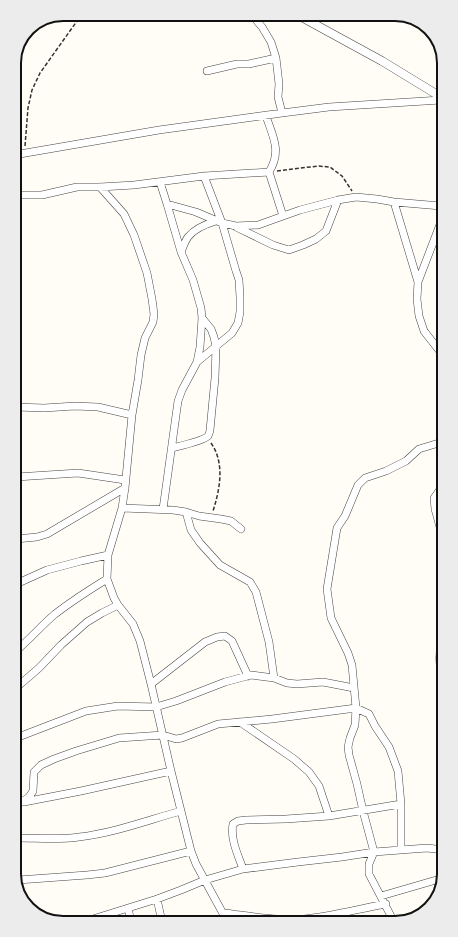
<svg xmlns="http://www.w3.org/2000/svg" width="458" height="937" viewBox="0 0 458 937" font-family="'Source Serif 4',serif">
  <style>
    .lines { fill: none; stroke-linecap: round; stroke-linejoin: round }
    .minor-casing { stroke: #444; stroke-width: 8 }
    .tertiary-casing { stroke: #444; stroke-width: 9 }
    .path { stroke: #333; stroke-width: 1.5; stroke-dasharray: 4 2; stroke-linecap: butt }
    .minor { stroke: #fff; stroke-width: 7 }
    .tertiary { stroke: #fff; stroke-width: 8 }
    .rim { fill: none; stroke: #111; stroke-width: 2 }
  </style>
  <rect width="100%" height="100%" fill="#fffdf5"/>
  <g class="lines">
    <g class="minor-casing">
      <path id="minor" d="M251,14l11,13 9,15 5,16 3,26 -1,13 4,16
        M207,71l30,-7h12l27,-6
        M266,116c7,21 16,35 3,56l14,44
        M14,155l145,-25 123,-17 47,-6 112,-7
        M160,182l7,22 29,8 26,11 14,3 22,-1 42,-15 38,-10 18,-3 21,2 17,3 47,4
        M100,187l24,27 10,21 13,38 5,26 2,15 -1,8 -8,16 -4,17 -3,25 -6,35 -7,73 -3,20 -14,47 -1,24 7,19 4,7 15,19 7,17 11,43 20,87 20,80 5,13 31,57
        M15,195h27l35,-8h23l34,-2 70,-9 65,-4
        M394,202l24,80 -1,17 2,17 5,15 18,23
        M236,227l37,18 16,5 14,-5 13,-6 10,-8 12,-31
        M181,252c2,-5 4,-11 7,-15 7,-9 18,-13 28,-16
        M418,282l23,-60
        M197,362l35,-29 6,-10 2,-11v-15l-1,-17 -3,-9 -14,-48 -18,-47
        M16,407l28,1 31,-2 23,1 34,8
        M172,448c8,-2 31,-7 36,-12 1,-2 2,-4 2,-6l5,-52 1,-31 -2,-10 -3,-8 -9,-11
        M16,477l62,-4 47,7
        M442,489l-3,2 -5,7 1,11 8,29
        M122,508l51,2 13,2 13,4 22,3 10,2 10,8
        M163,509l15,-108 4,-11 15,-28 3,-15 2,-29 -1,-10 -8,-28 -12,-28 -14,-48
        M186,512l5,18 9,13 20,22 30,17 6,10 13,50 5,36
        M16,539l21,-2 10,-3 78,-46
        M16,584l31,-14 34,-9 27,-6
        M443,644c-7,8 -1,33 0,44
        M17,650c13,-11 25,-25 38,-36 17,-13 34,-24 52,-35
        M151,684l54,-42 12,-5 8,-1 7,5 16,35
        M17,687l22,-19 22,-23 26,-23 15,-9 16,-8
        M240,722l54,37 15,13 10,14 10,30
        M17,739l4,-3 65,-25 32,-5 38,1 20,-6 49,-19 26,-7 23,3 13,5 10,1 26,-2 31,6
        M24,802l57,-11 90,-20
        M17,805l12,-8 4,-6 1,-19 7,-7 13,-6 22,-8 43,-13 44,-3 13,4 6,-1 36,-14 54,-5 84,-11 13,6 6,12 14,21 9,24 3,33v46
        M17,838c21,0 42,2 62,-1 35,-4 69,-17 102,-26
        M243,869c-5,-14 -13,-30 -10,-45l5,-3 8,-1 40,-1 43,-3 72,-12
        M18,880l69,-5 18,-2 86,-22
        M381,896l62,-18
        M157,899l5,23
        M128,908l3,14
        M224,913c26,3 53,8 80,6 27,-3 54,-10 82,-15
        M393,920l-24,-46v-10l5,-12 -11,-41 -6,-27 -8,-29 -1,-8 2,-9 5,-13 1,-17 -4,-43 -4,-12 -17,-35 -4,-29 10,-61 8,-12 13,-31 7,-7 21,-7 20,-10 13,-12 23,-7
        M80,923l77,-24 24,-9 24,-10 38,-11 55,-7 44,-5 32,-5 53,-4 17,2"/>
    </g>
    <g class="tertiary-casing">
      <path id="tertiary" d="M296,14l86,47 59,36"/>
    </g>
    <path class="path" d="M25,146l3,-38 4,-18 8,-17 42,-59
      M277,171l41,-5 12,1 12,9 10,15
      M211,443c14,20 9,46 2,68"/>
    <use href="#minor" class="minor"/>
    <use href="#tertiary" class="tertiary"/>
  </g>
  <path d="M0 0H458V937H0ZM63 21H395A42 42 0 0 1 437 63V874A42 42 0 0 1 395 916H63A42 42 0 0 1 21 874V63A42 42 0 0 1 63 21Z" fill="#ececec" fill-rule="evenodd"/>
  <path class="rim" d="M63 21H395A42 42 0 0 1 437 63V874A42 42 0 0 1 395 916H63A42 42 0 0 1 21 874V63A42 42 0 0 1 63 21Z"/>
</svg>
